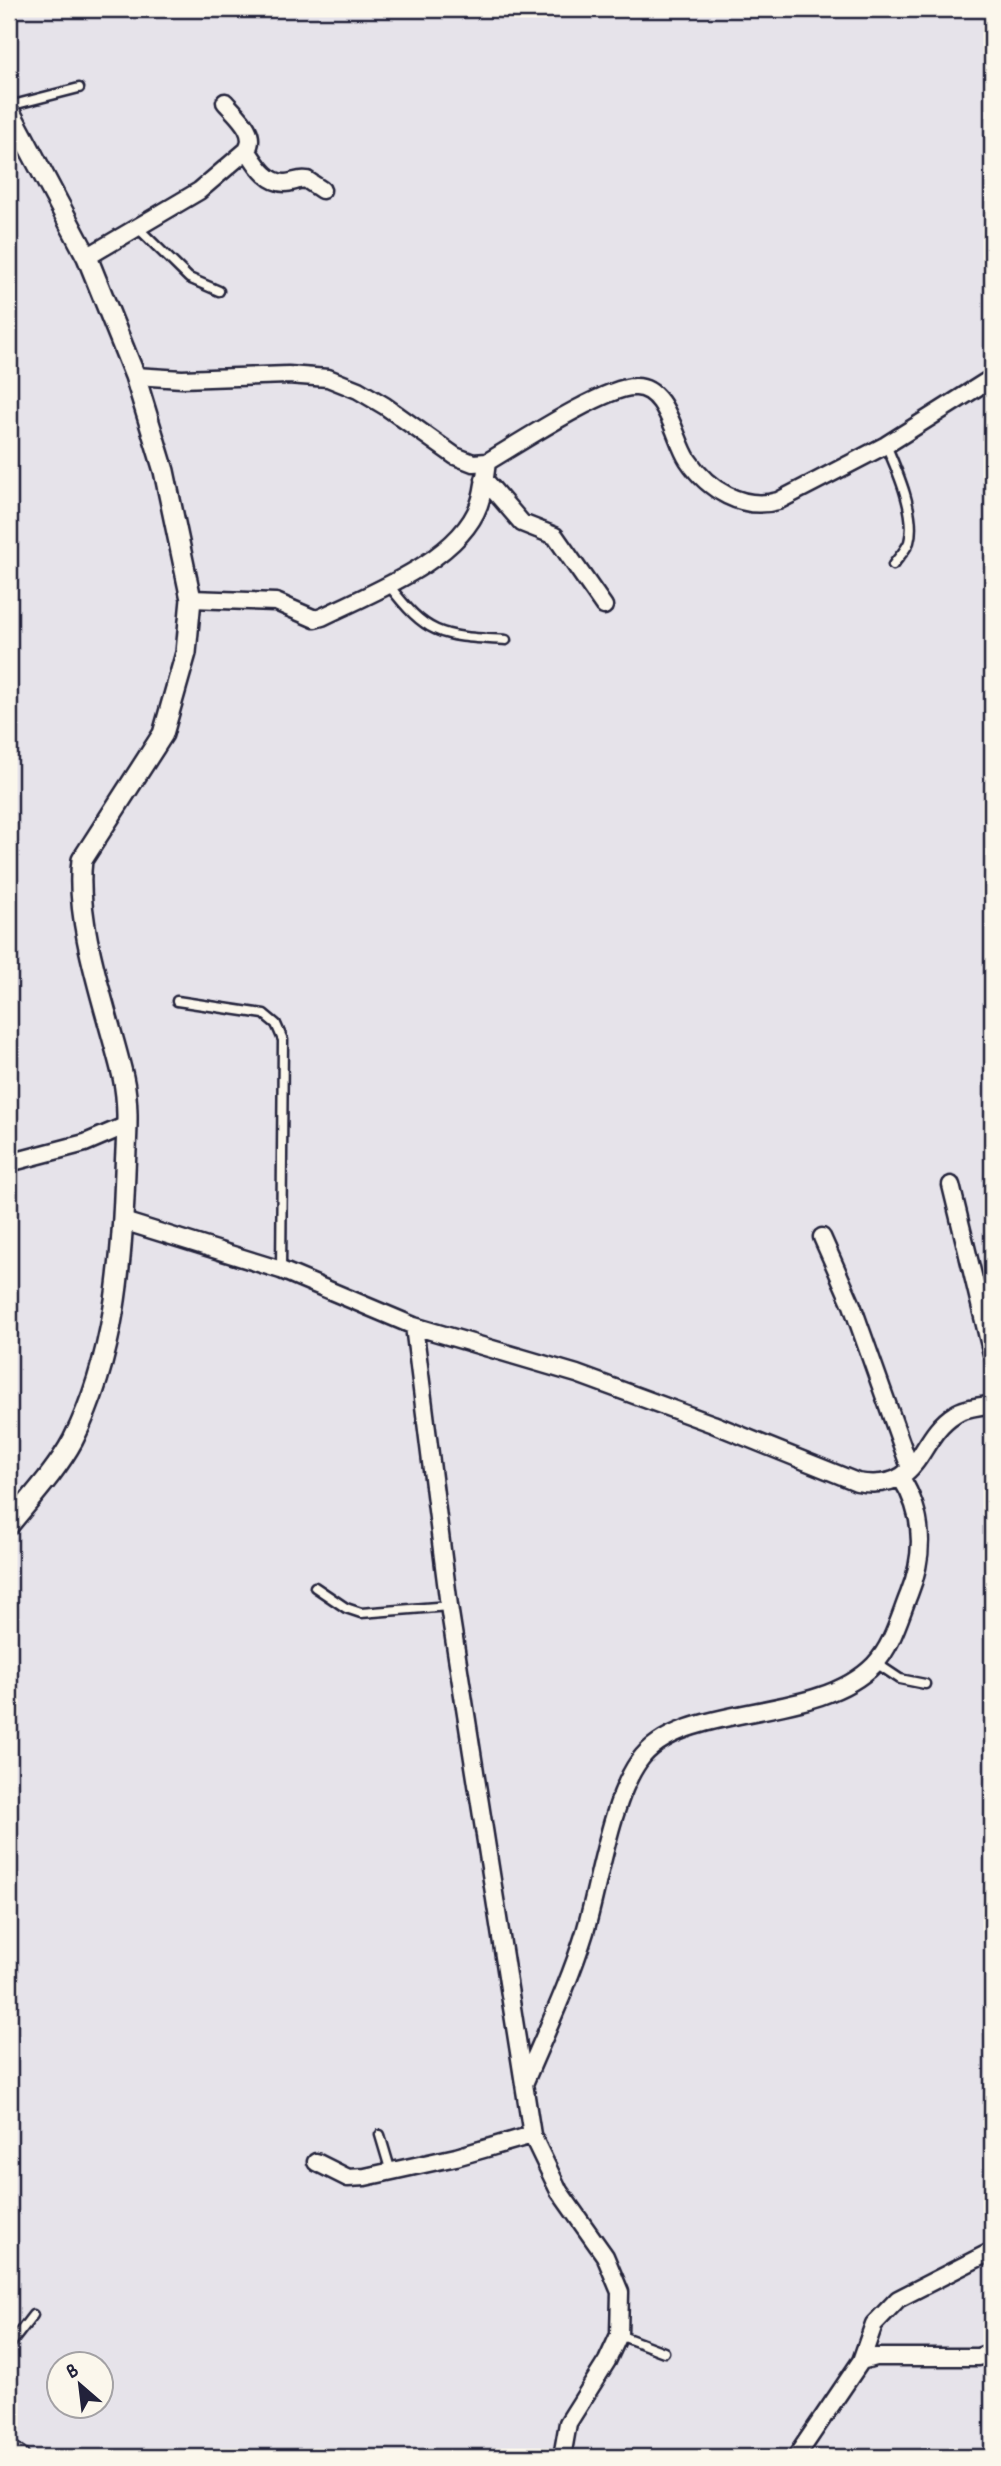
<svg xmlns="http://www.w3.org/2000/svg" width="1001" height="2466" viewBox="0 0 1001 2466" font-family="'Patrick Hand',sans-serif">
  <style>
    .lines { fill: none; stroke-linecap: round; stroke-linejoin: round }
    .service-casing { stroke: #22223b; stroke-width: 13 }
    .minor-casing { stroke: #22223b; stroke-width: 21 }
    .tertiary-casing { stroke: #22223b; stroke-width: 24 }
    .service { stroke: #fbf7ec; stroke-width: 8 }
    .minor { stroke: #fbf7ec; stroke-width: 16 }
    .tertiary { stroke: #fbf7ec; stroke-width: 19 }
  </style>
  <rect width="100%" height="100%" fill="#e6e3ea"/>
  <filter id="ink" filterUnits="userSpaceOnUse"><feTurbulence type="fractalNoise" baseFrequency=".0143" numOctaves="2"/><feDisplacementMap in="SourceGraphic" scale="14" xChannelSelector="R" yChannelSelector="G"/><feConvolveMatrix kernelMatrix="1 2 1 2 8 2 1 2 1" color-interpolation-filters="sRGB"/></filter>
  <g filter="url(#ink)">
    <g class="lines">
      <g class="service-casing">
        <path id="service" d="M9,106l70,-18
          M139,229l50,49 30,13
          M886,445c11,25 31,70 23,97 -3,8 -11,16 -16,23
          M388,584c40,53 53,52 118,56
          M177,1001l87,13 12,10 7,16 -2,230
          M315,1587l31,21 15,5 88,-7
          M876,1663l24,16 25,5
          M380,2135l11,37
          M619,2335l45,17
          M9,2346l24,-31"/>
      </g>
      <g class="minor-casing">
        <path id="minor" d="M247,150c9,13 19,33 38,33 8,0 14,-5 22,-3l15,10
          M87,257l112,-66 48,-41c11,-18 -11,-35 -22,-48
          M135,376l47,3 106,-4 40,3 30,12 27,16 70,50 18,7 14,-1c29,-17 117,-75 147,-75 33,-2 40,52 54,73 20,30 55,51 90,41l108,-56 106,-67
          M484,479l38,44 33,13 49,70
          M191,599l85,3 39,17 7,-2c49,-24 137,-57 157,-112 5,-13 6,-29 8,-43
          M9,1163l76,-20 42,-18
          M951,1185l41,169
          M123,1221l158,49 133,56 163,48 136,50 144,58c67,11 58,-43 98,-68 10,-7 25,-7 37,-10
          M822,1237l30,68 58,163
          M414,1326l35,280 83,529 27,56 46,65 15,36 -1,43 -12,26 -39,62 -6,34
          M524,2084c21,-50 45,-100 61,-152 14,-48 26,-132 54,-171 43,-61 176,-36 235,-96 18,-18 26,-49 35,-71 16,-40 15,-80 -8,-116
          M316,2162l32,16 17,-1 91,-20 76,-22
          M861,2361l13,-37 24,-25 94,-48
          M796,2457l65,-96 14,-4h103l14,-5"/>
      </g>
      <g class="tertiary-casing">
        <path id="tertiary" d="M9,110l78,147 48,119 29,95 27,128 -5,54 -23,81 -81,126c-8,65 26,153 41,217 7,31 3,64 2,95 -3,92 -10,185 -52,268 -16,30 -43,59 -64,85
          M9,2450l10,7"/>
      </g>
      <use href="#service" class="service"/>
      <use href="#minor" class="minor"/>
      <use href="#tertiary" class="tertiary"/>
    </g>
  </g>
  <rect width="1001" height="2466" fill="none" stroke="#fbf7ec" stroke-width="35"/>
  <rect x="18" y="18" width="966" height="2431" fill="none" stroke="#22223b" stroke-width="2.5" filter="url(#ink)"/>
  <g transform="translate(80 2385) rotate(332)"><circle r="33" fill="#fbf7ec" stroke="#a4a2a5" stroke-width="2"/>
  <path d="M0-5L12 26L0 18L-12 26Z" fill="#22223b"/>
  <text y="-10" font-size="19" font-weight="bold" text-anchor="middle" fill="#22223b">B</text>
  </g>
</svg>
